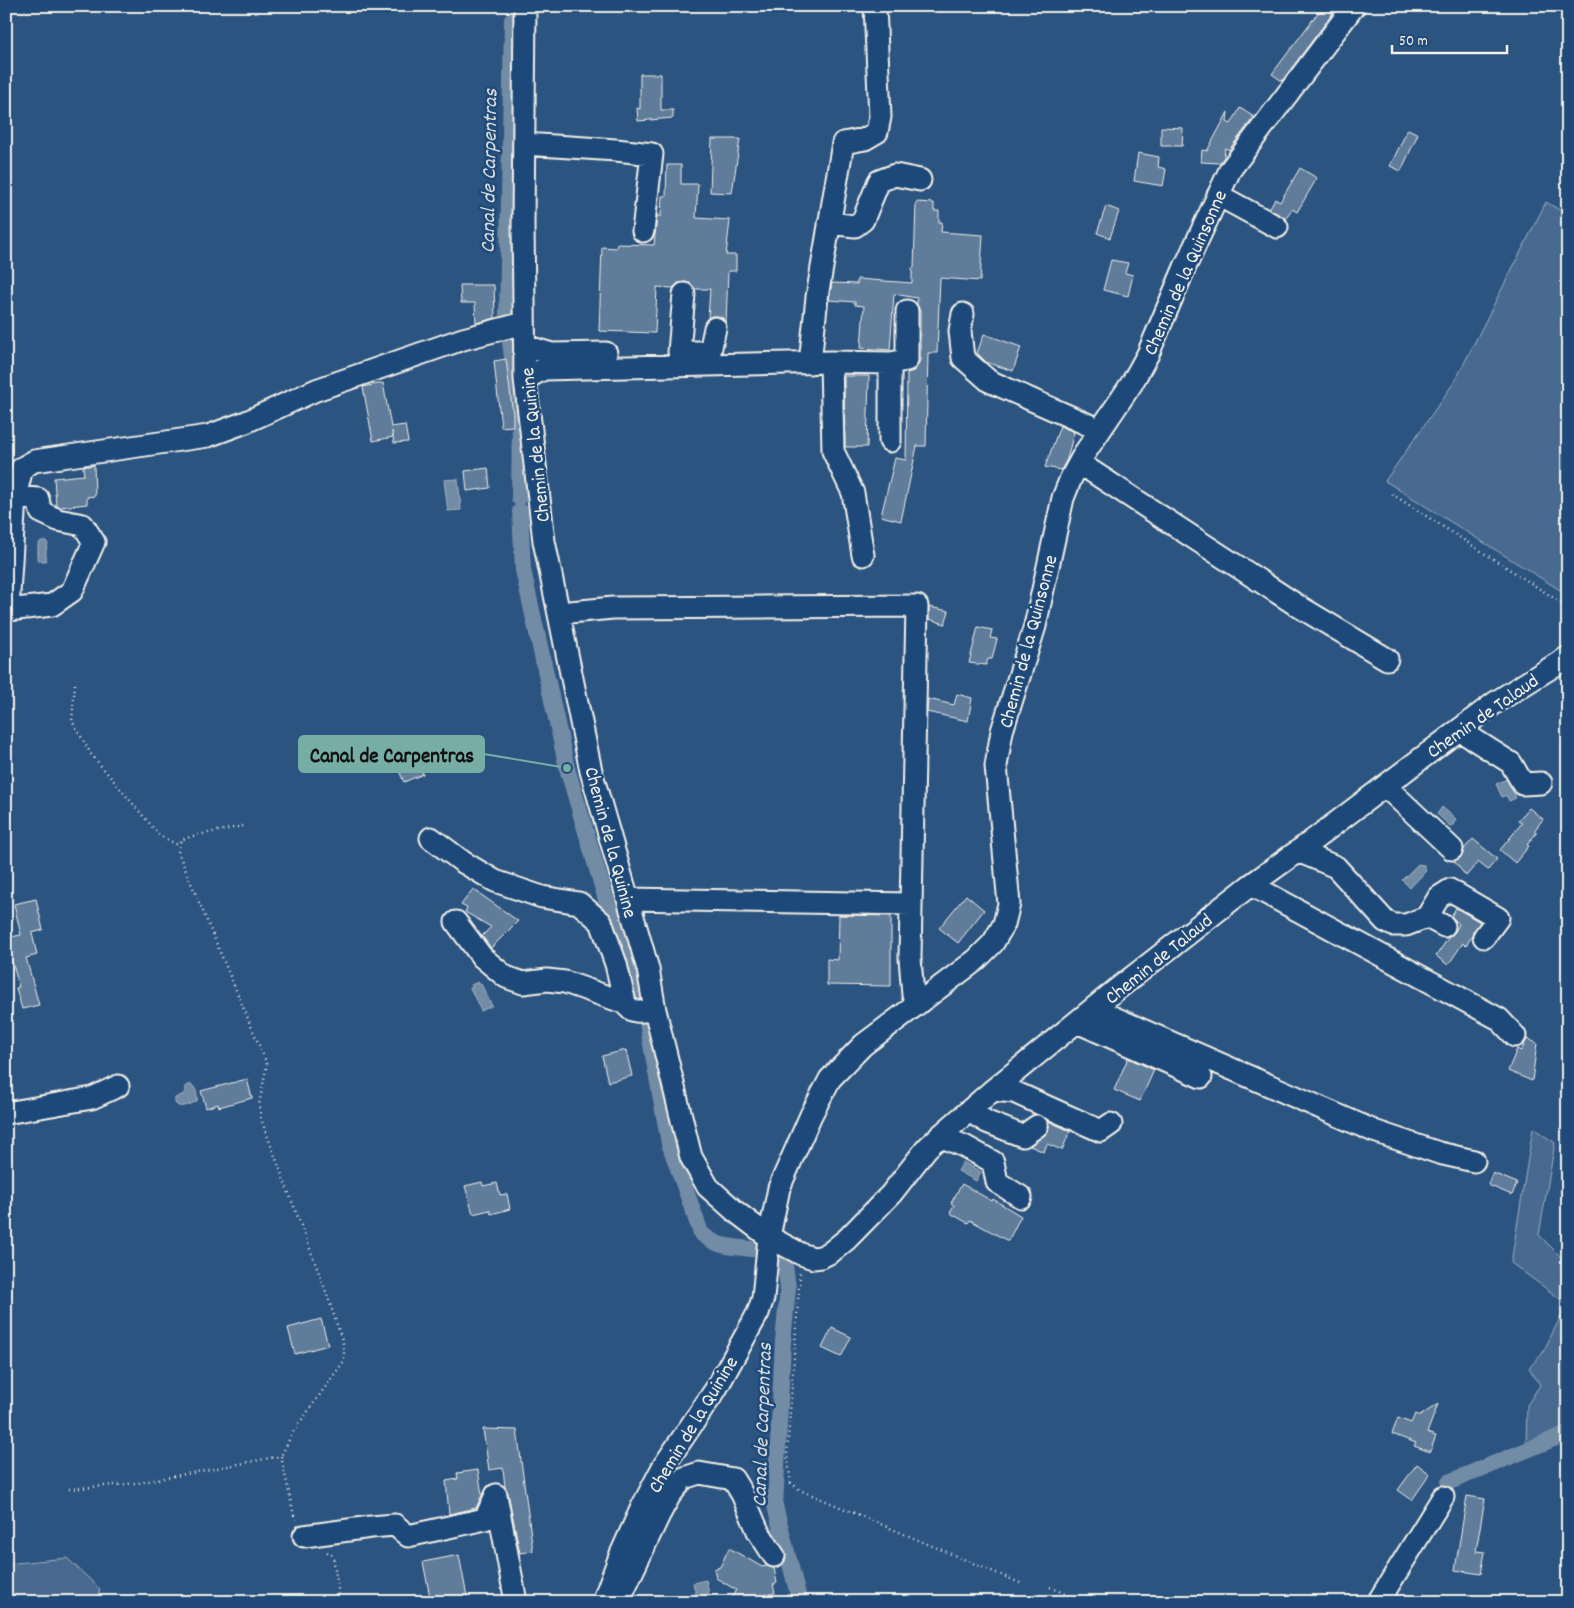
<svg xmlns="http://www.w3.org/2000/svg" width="1574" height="1608" viewBox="0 0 1574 1608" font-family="Dekko,sans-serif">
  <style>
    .green { fill: #496b90; stroke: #9eaebc }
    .water { fill: #738ca6; stroke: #a7b4c0 }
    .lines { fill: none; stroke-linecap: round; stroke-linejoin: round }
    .canal { stroke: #738ca6; stroke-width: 16 }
    .building { fill: #5e7b9a; stroke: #f4f1e8 }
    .minor-casing { stroke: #f4f1e8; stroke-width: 25 }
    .path { stroke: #f4f1e8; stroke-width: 2.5; stroke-dasharray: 1 4; stroke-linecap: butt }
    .minor { stroke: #1f4a7a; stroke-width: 21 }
    .labels { text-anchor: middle; stroke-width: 5; stroke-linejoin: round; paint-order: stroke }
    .street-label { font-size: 20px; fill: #f4f1e8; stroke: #1f4a7a }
    .water-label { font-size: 21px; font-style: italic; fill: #dadddb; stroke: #1f4a7a }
    .leader { fill: none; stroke: #76ada5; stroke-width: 2 }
    .callout-dot { fill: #76ada5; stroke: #1f4a7a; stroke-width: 2 }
    .callout { fill: #76ada5; stroke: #76ada5; stroke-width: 2 }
    .callout-label { font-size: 21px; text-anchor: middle; font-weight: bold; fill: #111 }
  </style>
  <rect width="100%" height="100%" fill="#2c5481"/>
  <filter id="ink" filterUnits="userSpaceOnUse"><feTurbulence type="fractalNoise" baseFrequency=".02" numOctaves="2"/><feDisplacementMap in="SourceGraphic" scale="10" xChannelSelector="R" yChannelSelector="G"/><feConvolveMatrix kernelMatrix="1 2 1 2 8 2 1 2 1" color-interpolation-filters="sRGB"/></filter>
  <g filter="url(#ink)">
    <path class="green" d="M1546,202l22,13v380l-183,-114 70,-100z
      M1533,1128l22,15 -16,92 29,29v162l-42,19 1,-40 13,-20 -11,-17 13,-14 25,-50 -56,-41z
      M67,1558l33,31 -4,13h-90v-38z"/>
    <path class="water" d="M458,479l3,31 -13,1 -4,-31z
      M41,541h5l2,3 -2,6v11h-8v-16z
      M1507,779l9,19 -7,3 -3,-6 -4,2 -6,-13z
      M1442,807l14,12 -3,6 -3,1 -13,-12z
      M1418,864l6,1 2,6 -16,17 -8,-8z
      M478,982l1,2h2l11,22 -11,5 -11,-23 3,-1 -2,-2z
      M188,1085h4c4,3 6,11 5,16 -7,4 -24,11 -22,-3l9,-4 1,-6z
      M963,1162l18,10 -5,9 -18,-10z
      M706,1580l5,22h-13l-5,-19z"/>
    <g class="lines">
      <path class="canal" d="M507,321l5,-301
        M509,334l11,86 -1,78
        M520,511l3,59 44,198 40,135 37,101
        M646,1017l23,126 32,90c17,15 29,13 50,16
        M773,1253l3,2 9,10 3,23 -5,54 -8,164 25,96
        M1449,1482l119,-49"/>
    </g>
    <path class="building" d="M1323,6l10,7 -51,68 -10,-7z
      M640,74h21v36h12v8l-35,3 -1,-13 3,1z
      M1240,108l14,9 -25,33 -4,-2 -1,9 -5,6 -18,-1 1,-12 5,1 21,-39 -1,10 4,2z
      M1161,127l22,1 -1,18h-21z
      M1408,129l10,5 -17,37 -11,-5z
      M712,139h28l-8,54 -22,-1z
      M1138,153l21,4 -1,10 8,2 -3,17 -29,-5z
      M667,165h14v19h17l-2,34 34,2 -4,35h10v16h-8l-2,52 -3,-5 -5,-2h-6l-4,2 2,-29h-15l-4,-5 -6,-2 -7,1 -5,5 -16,-1 -2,46 -56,-2 3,-84 14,1 1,-4 37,1 3,-29h4l1,-20h4z
      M1300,168l17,10 -20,34 -5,-3 -6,10 -17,-10 6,-10 5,3z
      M916,202l18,1v8h5v11h3l-1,10 42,3 -3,46 -40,-3 -3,75h-9l-2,93h-9l-16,75 -20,-5 14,-58 11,2 1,-87 7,-2 4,-6 2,-5v-49l-3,-7v-6l-23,-4 -4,56 -29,-2 3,-42 -9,-1v-3l-26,-2 3,-17 25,1v-5l55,4v-15h2z
      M1106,206l13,5 -9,27 -13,-5z
      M1111,260l17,3 -3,10 8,2 -5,21 -25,-6z
      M460,285h34l1,33 -19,5 -1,-20h-14z
      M984,334l37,13 -8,24 -27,-9 -9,-9z
      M506,359l7,56v11l-12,1 -7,-66z
      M844,376h25l-2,71h-22z
      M383,383l8,44 14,-2 3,17 -14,1 -2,-12 1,6 -20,4 -10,-54z
      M1060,426l14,6 -7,27 -6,11 -16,-3z
      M94,465l1,31 -8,1v7l-27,3 -4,-2 -2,-27 30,-3 -1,-8z
      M488,468l2,20 -23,3 -2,-20z
      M929,607l20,4 -4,13 -16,-5z
      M978,627l14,3 -2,8 7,1 -5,20h-4l-2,6 -17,-2z
      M957,694l15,4 -4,23 -41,-9 1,-13 26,6z
      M408,742l15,32 -19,8 -14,-32z
      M1529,808l14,11 -9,12 3,1 -10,13 2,1 -14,17 -15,-13 22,-27 -4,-2z
      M1473,839l24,20 -9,11 -10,-8 -12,14 -12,-15 7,-4 3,-8z
      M473,889l45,32 -27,27 -9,-12 9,-9 -26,-15 2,-4 -6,-3z
      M966,895l18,15 -26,33 -19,-15z
      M36,899l7,31 -11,3 5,22 -11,3 13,47 -17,4 -6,-21 3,-1 -7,-26 -6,1v-24l15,-3 -7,-31z
      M1456,908l24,14 -14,24 -3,-3 -15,22 -12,-9 13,-19 6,-5 4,-8 -8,-8z
      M839,915l52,1v70l-64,-1v-26l11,1z
      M1527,1039l10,4 -5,38 -24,-10 9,-22 4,2z
      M626,1050l6,26 -24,6 -6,-26z
      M1128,1058l26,12 -14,31 -26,-11z
      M247,1079l5,19 -33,9 -1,-3 -12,4 -5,-17z
      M1048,1121l22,10 -8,19 -15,-6 -3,8 -14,-6 18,-14 1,-7z
      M1493,1173l24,10 -5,12 -24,-10z
      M482,1182l1,4 14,-3 3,12 7,-1 3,15 -19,5 -1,-4 -17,4 -8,-28z
      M962,1184l30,17 1,-2 28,17 -13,25 -38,-21 -2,3 -18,-10 4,-8 -3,-2z
      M321,1319l7,26 -33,9 -7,-26z
      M832,1328l19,9 -10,20 -19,-9z
      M1438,1404l-11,29 9,3 -6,16 -16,-6 2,-3 -24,-9 6,-16 13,5 4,-9 5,2z
      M483,1429l34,1 16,121 -13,2 -12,-60 -3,-6 -2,-19 -14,2z
      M1417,1464l13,10 -18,26 -14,-10z
      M478,1470l4,25 -6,13 -27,6 -3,-33 12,-2 -1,-6z
      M1467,1496l18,3 -9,52 9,1 -4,22 -26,-4z
      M729,1548l33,19 4,-1 8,2 3,15 -4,2 2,8 -34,8 -9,-4 4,-7 -20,-12 -2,-9 6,-2z
      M459,1555l9,47h-37l-8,-40z"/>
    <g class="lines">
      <g class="minor-casing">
        <path id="minor" d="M525,6l-2,218 2,155 19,162 47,230 57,198 7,41 36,147 17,30 28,25 33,25 -6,61 -5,15 -42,76 -53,78 -21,40 -22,49 -17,46
          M1354,6l-124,164 -45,97 -37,87 -16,29 -48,71 -13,24 -8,20 -28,128 -33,105 -6,35 13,138 -5,20 -11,19 -17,17 -113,85 -33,34 -19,36 -32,73 -10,49 32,17 12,4 8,-1 10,-5 16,-13 44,-45 36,-46 13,-12 53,-46 123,-100 132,-103 64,-46 184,-139 72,-45
          M524,144l92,6 36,4 -9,77
          M1218,195l59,32
          M829,223l26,3 8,-6 16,-39 16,-6 25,5
          M963,314l-3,17 3,27 26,23 111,49
          M525,346l27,8 54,-1
          M679,352l5,-58
          M684,352h26l5,-24
          M831,362l59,1v78
          M810,363l7,-66 26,-154 22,-4 12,-7 3,-15 -5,-111
          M890,363l17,-3v-49
          M525,379l19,-10 287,-7 2,89 20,42 10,62
          M1079,463l216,141 92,55
          M15,497l23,2 3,13 17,8 25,5 11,17 -22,49 -20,14 -44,5 7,-113 7,-29 12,-7 174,-25 38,-14 70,-32 147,-51 61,-16
          M559,613l54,-5 304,-2 -7,352 3,37 12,3
          M1459,730l52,33 12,21 18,-1
          M1385,786l67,63
          M431,838l32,24 32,19 47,16 37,6 22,19 15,42 9,39c7,12 18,8 30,7
          M1298,851l38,16 49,54 8,4h13l21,-8 12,-20 11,-7 48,28 -14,19
          M1251,885l248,134 16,17
          M628,899l283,5
          M1427,917l17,9
          M456,922l26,35 24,20 17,6 24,-3 18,2 60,21
          M1094,1009l280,122 65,22 35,8
          M1077,1022l124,55
          M993,1090l21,2 87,39 10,-7
          M969,1111l18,11 36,14 14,-10
          M6,1113l86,-15 26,-12
          M940,1136l24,10 29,16 4,20 24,15
          M496,1495l20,107
          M304,1536l67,-9 24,-2 13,11 77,-17 11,-24
          M618,1602l41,-87 11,-20 14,-17 15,-5 34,6 9,15 16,37 16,25
          M1378,1602l65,-105"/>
      </g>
      <path class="path" d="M1392,494l176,113
        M75,684l-3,37 19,33 69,82 20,10
        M243,826l-50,10 -12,4 -3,12 89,212 -8,41 2,14 67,178 16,49v15l-51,71 -12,24
        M800,1273l-13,182 4,28 9,7 220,93
        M69,1489l69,-6 143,-27 13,59 2,5
        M327,1552l6,4 7,46
        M1050,1587l32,15
        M1157,1602l7,-7 11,1 9,6"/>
      <use href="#minor" class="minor"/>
    </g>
  </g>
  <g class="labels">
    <g class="street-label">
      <text transform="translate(1184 272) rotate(-66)" y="7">Chemin de la Quinsonne</text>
      <text transform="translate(534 445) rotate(-96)" y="7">Chemin de la Quinine</text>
      <text transform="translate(1027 641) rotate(-75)" y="7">Chemin de la Quinsonne</text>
      <text transform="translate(1482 715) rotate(-35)" y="7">Chemin de Talaud</text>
      <text transform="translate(612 842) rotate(75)" y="7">Chemin de la Quinine</text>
      <text transform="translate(1158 958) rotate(-39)" y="7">Chemin de Talaud</text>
      <text transform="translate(692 1424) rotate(-59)" y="7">Chemin de la Quinine</text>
    </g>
    <g class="water-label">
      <text transform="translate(488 171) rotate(-89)" y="7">Canal de Carpentras</text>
      <text transform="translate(761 1425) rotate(-88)" y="7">Canal de Carpentras</text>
    </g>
  </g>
  <path class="leader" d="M567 768L484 754"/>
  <circle class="callout-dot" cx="567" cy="768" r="5"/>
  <rect class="callout" x="299" y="736" width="185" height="36" rx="5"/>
  <g class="callout-label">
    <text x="392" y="762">Canal de Carpentras</text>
  </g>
  <rect width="1574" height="1608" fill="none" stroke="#1f4a7a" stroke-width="25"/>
  <rect x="12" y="12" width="1549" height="1583" fill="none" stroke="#f4f1e8" stroke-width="2" filter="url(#ink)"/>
  <path d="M1392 45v8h115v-8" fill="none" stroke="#f4f1e8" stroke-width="2.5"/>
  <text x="1399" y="45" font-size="15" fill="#f4f1e8" stroke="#1f4a7a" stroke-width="4" paint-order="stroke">50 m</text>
</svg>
